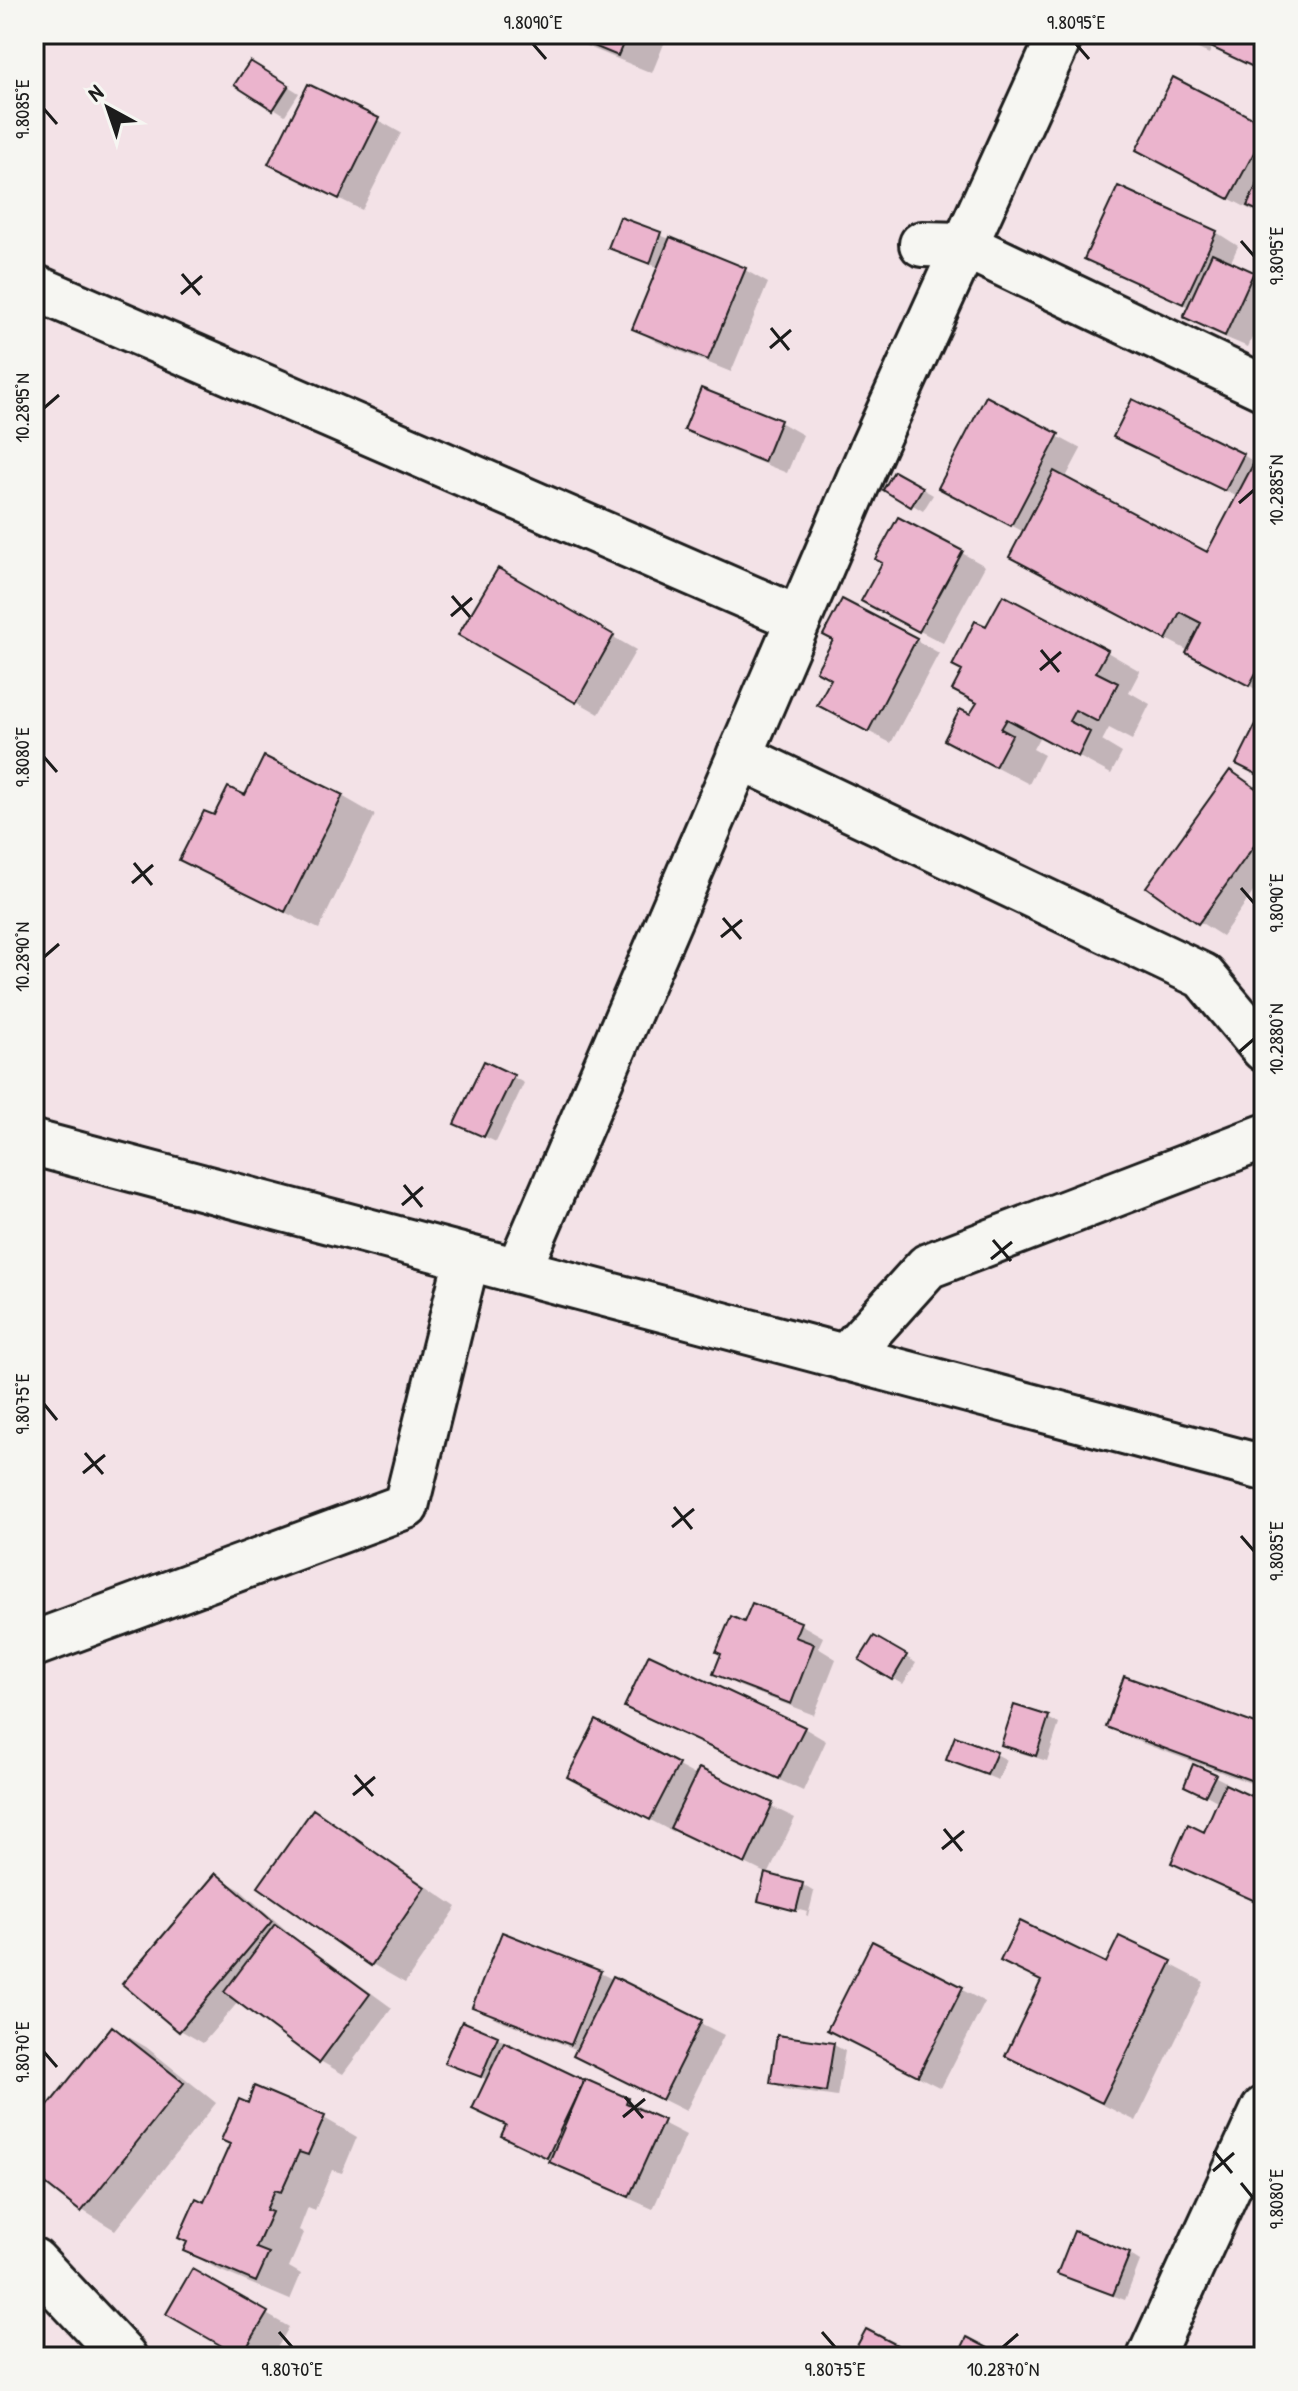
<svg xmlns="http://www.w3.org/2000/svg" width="1298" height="2391" viewBox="0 0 1298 2391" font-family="'Patrick Hand',sans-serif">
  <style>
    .shadow { fill: #0003 }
    .building { fill: #ebb4cd; stroke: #1c1c1c; stroke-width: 2 }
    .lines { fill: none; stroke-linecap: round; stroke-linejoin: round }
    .minor-casing { stroke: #1c1c1c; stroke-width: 50 }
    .minor { stroke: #f6f6f2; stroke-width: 44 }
    .ticks { fill: none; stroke: #1c1c1c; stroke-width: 3 }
    .neatline { fill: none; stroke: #1c1c1c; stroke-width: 3 }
    .ticks-label { font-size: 20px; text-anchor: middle; fill: #1c1c1c }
  </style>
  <rect width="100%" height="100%" fill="#f3e2e7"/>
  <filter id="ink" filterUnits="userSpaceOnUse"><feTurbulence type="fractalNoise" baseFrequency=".0125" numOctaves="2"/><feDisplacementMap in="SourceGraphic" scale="16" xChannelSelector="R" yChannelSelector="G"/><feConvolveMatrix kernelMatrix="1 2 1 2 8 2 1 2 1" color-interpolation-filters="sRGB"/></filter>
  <g filter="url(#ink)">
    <path class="shadow" d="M557,34h111l-16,39z
      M1166,34h98v40l-52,-27 -3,7z
      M251,63l48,30 -14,22 -48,-30z
      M378,120l23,13 -39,77 -68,-34z
      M1264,126v99l-1,-12 -9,-5 -1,3 -92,-48z
      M621,219l124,51 23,13 -37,89 -74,-30 -22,-13 25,-61 -39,-15z
      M1216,232l22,14 -8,18 34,17v31l-16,35 -40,-17 -23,-14 4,-9 -79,-35 -23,-13z
      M987,399l94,50 -16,30 143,75 30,-57 -122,-60 127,18 13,8h8v231l-75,-43 -136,-71 -29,-48 -61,-32z
      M780,422l23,13 -16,38 -78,-31 -23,-13z
      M895,473l38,22 -10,16 -37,-22z
      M962,553l23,13 -42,77 -56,-29 -2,-51z
      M499,571l137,79 -37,64 -138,-79z
      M987,629l120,23 33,19 -11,21 21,12 -18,36 -23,-12 -7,13 20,12 -11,21 -71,-38 -7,13 11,6 -15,29 -50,-26 -8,-41 8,-14z
      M916,640l23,13 -48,90 -49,-25z
      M1230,772l34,21v84l-42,59 -22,-14 -51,-36z
      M342,796l33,19 -56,114 -104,-51 -33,-19 33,-41 31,-20z
      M513,1077l11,6 -28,59 -28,-13z
      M800,1624l23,13 -5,11 18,11 -22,56 -75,-29 -23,-13 29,-48z
      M875,1638l41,25 -13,21 -42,-24z
      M627,1706l177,22 22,13 -23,50 -154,-72z
      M1048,1718l11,6 -12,37 -33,-10 -11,-7z
      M597,1723l100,53 3,-5 95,47 -27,57 35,10 11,7 -6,24 -2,-1 1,-3 -38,-10v3l-9,-5 7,-26 -92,-46 -2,4 -81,-43z
      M1109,1726l155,4v58l-133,-49z
      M996,1754l11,6 -9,20 -50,-20z
      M1194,1766l32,16 -2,4 40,18v102l-68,-31 -23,-13 32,-28 14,-32 -24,-13z
      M313,1812l33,19 111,76 -52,76 -33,-19z
      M216,1876l23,13 54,47 99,72 -49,66 -23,-13 -81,-60 -36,42 -23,-13z
      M1120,1938l84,44 -68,139 -96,-47 -33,-19 36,-72 -40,-23 104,6z
      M873,1943l112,59 -44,86 -89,-45z
      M600,1973l124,62 -38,76 -87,-43 -21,-18 -81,-31 -22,-13z
      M113,2028l33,19 70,56 -101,127 -33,-20 -48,-38v-45z
      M497,2037l11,7 -1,2 77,37 44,17 22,13 -1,3 37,19 -33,74 -79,-35 -47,-26 -19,-22 -33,-18 13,-28 -30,-12z
      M834,2045l11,6 -8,46 -53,-8 -11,-7z
      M249,2105l75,13 33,19 -15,36 -10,-3 -17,40 -7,-3 -9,23 5,3 -15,34 12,7 -11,26 -71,-30 -33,-19z
      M1129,2254l11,7 -15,39 -55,-20 -11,-6z
      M193,2272l96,55 -17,30h-28l-75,-44z
      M34,2341l3,1 13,15h-16z"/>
    <path class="building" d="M565,34h62l-9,22z
      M1203,34h61v38l-64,-30z
      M250,61l39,24 -16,25 -39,-25z
      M1173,77l91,47v10l-35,65 -93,-49z
      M308,84l71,34 -40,81 -71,-35z
      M1264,169v57l-8,-3 5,-11 -14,-6z
      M1118,186l99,45 -34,73 -99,-45z
      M620,217l41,15 -11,32 -42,-16z
      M670,237l76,31 -38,92 -76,-31z
      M1212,253l42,19 -29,64 -42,-19z
      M701,388l80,32 -17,42 -80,-32z
      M986,396l73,38 -48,92 -73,-38z
      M1132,399l112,55 -19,37 -112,-54z
      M1257,457l7,4v197l-15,28 -63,-33 15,-30 -21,-11 -14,28 -157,-83 45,-86 153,81z
      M894,471l29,16 -12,20 -28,-17z
      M898,517l65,34 -44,81 -58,-31 21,-38 -7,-4z
      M498,568l116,67 -38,68 -118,-68z
      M1003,595l105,55 -12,22 22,11 -20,39 -23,-12 -6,11 21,11 -12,25 -71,-38 -6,10 11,6 -17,32 -51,-27 16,-31 10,5 7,-11 -25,-13 10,-19 -10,-5 23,-45 11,5z
      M842,599l75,39 -49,94 -51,-27 14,-26 -15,-8 17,-31 -10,-5z
      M1264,708v70l-28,-14z
      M264,756l79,39 -58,117 -106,-52 25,-49 10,4 14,-28 17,8z
      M1230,770l34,24v38l-66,92 -52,-37z
      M484,1061l30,14 -30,62 -30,-13z
      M752,1603l49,19 -6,15 19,7 -23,60 -78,-30 8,-20 -5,-2 15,-36 13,6z
      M874,1636l33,19 -15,25 -33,-20z
      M649,1654l156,73 -26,52 -155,-72z
      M1124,1676l140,51v58l-158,-58z
      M1014,1705l35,11 -13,40 -35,-11z
      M596,1720l83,44 -29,56 -83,-43z
      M955,1736l42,16 -10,23 -41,-15z
      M1193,1764l23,10 -11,22 -21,-10z
      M699,1768l74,35 -28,61 -75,-36z
      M1225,1784l39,18v103l-93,-42 17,-39 16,8z
      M313,1809l112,78 -54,79 -113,-79z
      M216,1873l56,48 -93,111 -57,-48z
      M765,1873l38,10 -7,28 -38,-10z
      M1020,1921l86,42 13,-27 53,25 -70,142 -97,-47 36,-75 -41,-20z
      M275,1924l95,70 -51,69 -95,-71z
      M502,1932l99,39 -30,74 -99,-38z
      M872,1941l91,46 -45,89 -91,-46z
      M613,1976l89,44 -40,80 -89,-44z
      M462,2021l36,15 -17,41 -37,-14z
      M112,2026l72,57 -103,129 -47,-37v-52z
      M777,2035l57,8 -8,49 -56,-9z
      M504,2042l80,38 -37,78 -46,-22 5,-11 -34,-16z
      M585,2079l43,19 -2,5 38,17 -35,77 -80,-35z
      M254,2086l71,30 -17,39 -9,-3 -18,40 -6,-2 -9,20 6,2 -16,36 13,5 -13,29 -73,-31 4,-9 -9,-4 18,-40 8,4 26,-58 -9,-4 18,-41 9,4z
      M1074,2231l56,22 -17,42 -56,-21z
      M192,2269l76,43 -27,45 -75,-43z
      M866,2329l54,28h-69z
      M967,2337l38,20h-48z"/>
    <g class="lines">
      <g class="minor-casing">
        <path id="minor" d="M922,244l42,1 300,143
          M34,287l765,332
          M739,756l464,220 61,73
          M34,1143l1230,325
          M518,1271l354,-822 189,-415
          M845,1358l83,-92 336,-129
          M34,1644l372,-138 61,-248
          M34,2261l90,96
          M1150,2357l114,-248"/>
      </g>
      <use href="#minor" class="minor"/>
    </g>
  </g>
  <path class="ticks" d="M533,44l13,15M1076,44l13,15M44,109l13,15M1241,241l13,15M182,274l18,21M181,294l21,-18M771,328l18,22M770,348l21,-18M44,408l15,-13M1239,503l15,-13M452,596l18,21M451,616l21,-18M1041,650l18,22M1040,670l21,-18M44,757l13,15M134,863l18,22M132,883l21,-18M1241,888l13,15M723,918l18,21M721,937l21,-17M44,957l15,-13M1239,1052l15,-13M404,1185l18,22M402,1205l21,-18M993,1240l18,21M991,1259l21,-17M44,1404l13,16M85,1453l18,21M83,1473l22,-18M674,1507l18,22M672,1527l22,-18M1241,1536l13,15M355,1775l18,21M353,1795l22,-18M944,1829l18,22M942,1849l22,-18M44,2052l13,15M625,2097l18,21M623,2117l22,-18M1214,2151l18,22M1213,2171l21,-18M1241,2183l13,16M279,2332l13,15M822,2332l13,15M1003,2347l15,-13"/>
  <rect width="1298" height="2391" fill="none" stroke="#f6f6f2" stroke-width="88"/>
  <g transform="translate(108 108) rotate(320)" stroke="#f6f6f2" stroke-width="6" paint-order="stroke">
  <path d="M0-6L14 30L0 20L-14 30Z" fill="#1c1c1c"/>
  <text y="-12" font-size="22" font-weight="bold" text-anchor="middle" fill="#1c1c1c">N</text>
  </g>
  <rect x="44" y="44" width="1210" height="2303" class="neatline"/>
  <g class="ticks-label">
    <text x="533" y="29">9.8090°E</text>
    <text x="1076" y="29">9.8095°E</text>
    <text transform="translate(22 109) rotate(-90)" y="7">9.8085°E</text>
    <text transform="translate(1276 256) rotate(-90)" y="7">9.8095°E</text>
    <text transform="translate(22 408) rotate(-90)" y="7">10.2895°N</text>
    <text transform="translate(1276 490) rotate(-90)" y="7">10.2885°N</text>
    <text transform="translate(22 757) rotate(-90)" y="7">9.8080°E</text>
    <text transform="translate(1276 903) rotate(-90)" y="7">9.8090°E</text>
    <text transform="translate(22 957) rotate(-90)" y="7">10.2890°N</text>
    <text transform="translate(1276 1039) rotate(-90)" y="7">10.2880°N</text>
    <text transform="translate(22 1404) rotate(-90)" y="7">9.8075°E</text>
    <text transform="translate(1276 1551) rotate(-90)" y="7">9.8085°E</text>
    <text transform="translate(22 2052) rotate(-90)" y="7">9.8070°E</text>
    <text transform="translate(1276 2199) rotate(-90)" y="7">9.8080°E</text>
    <text x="292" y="2376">9.8070°E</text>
    <text x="835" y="2376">9.8075°E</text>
    <text x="1003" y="2376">10.2870°N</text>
  </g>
</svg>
